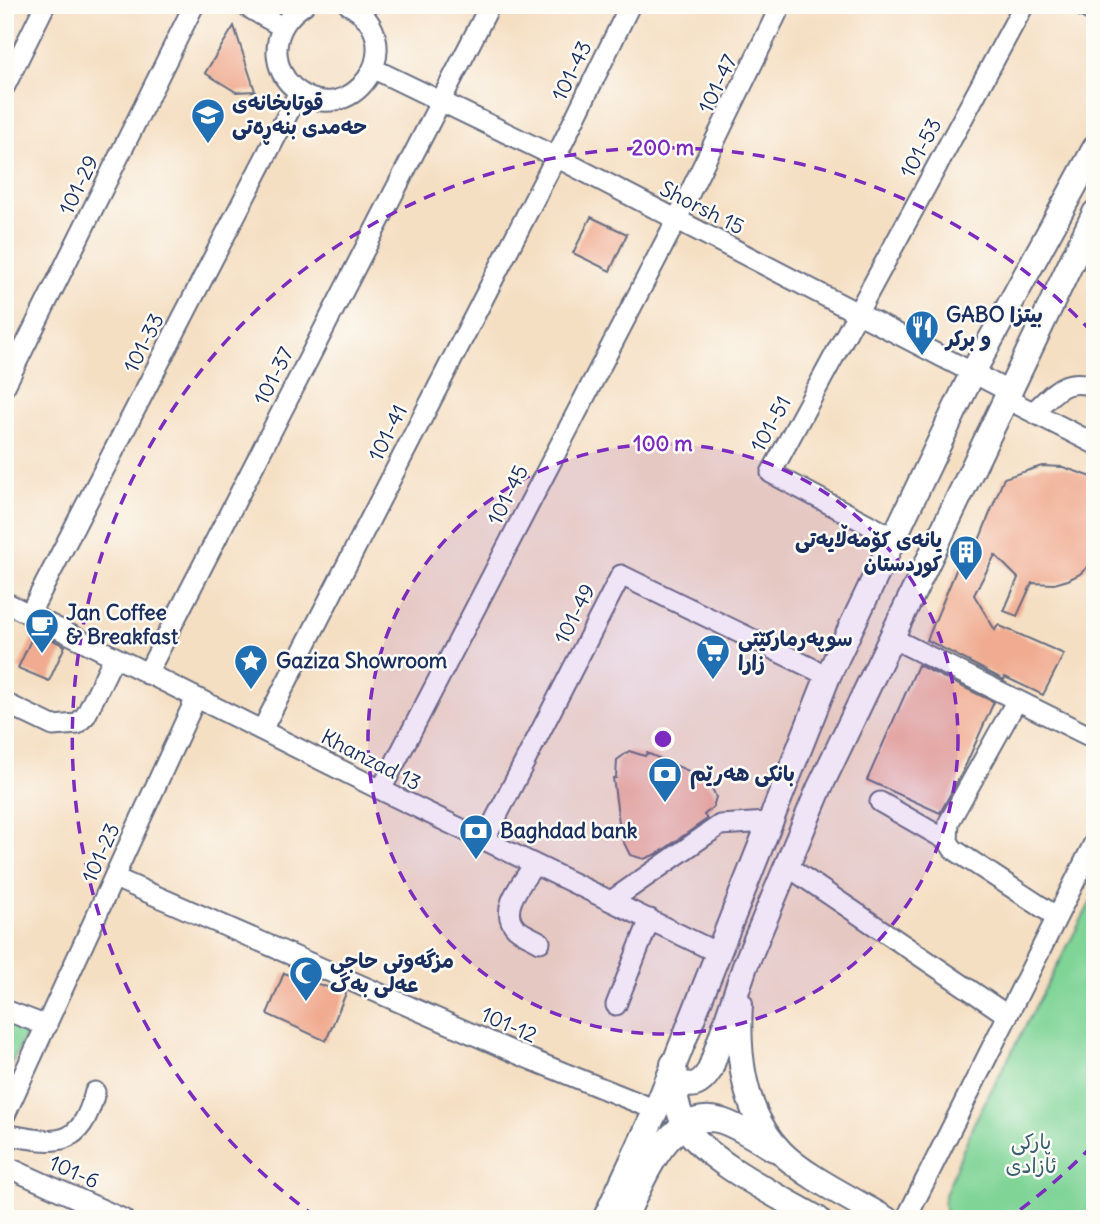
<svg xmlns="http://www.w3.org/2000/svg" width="1100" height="1224" viewBox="0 0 1100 1224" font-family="Delius,'Playpen Sans Arabic',sans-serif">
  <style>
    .green { fill: #7fd496; stroke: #4d827a; stroke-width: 2 }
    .building { fill: #f0ab90 }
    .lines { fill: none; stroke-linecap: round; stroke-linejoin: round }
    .minor-casing { stroke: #676d81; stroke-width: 23 }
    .major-casing { stroke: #676d81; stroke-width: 28 }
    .minor { stroke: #fff; stroke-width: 19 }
    .major { stroke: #fff; stroke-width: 24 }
    .ring { fill: none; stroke: #7b2cbf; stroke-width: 3.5; stroke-dasharray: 12 9 }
    .labels { text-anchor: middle; stroke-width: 5; stroke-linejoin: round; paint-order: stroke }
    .street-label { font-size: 21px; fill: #1b2f5e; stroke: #fdfcf7 }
    .poi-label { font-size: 21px; font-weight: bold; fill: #1b2f5e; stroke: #fdfcf7; text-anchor: start }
    .park-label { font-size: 21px; fill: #39616f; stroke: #fdfcf7 }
    .centre { fill: #7b2cbf; stroke: #fdfcf7; stroke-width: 3.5 }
    .ring-label { font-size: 21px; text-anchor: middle; font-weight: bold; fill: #7b2cbf; stroke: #fdfcf7; stroke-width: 5; stroke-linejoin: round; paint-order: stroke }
  </style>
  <rect width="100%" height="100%" fill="#fdfcf7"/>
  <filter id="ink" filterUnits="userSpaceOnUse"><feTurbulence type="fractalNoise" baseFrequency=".0143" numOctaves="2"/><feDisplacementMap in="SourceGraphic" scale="14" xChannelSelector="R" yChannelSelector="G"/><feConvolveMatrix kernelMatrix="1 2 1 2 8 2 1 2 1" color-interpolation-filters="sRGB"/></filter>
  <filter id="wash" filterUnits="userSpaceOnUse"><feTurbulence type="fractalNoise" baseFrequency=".00686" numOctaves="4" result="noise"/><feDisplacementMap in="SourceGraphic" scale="28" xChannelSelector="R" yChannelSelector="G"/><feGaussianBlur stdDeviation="1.57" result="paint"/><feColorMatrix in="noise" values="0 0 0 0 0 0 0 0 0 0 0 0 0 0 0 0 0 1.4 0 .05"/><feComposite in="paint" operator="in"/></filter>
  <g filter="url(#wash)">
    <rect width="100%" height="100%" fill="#f5dfc3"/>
    <path class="green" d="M1095,894v325h-148l-3,-15 1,-9 28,-70z
      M5,1019l23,10 -23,49z"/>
    <g id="blocks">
      <path class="building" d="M234,26l21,65 -19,1 -31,-19z
        M591,217l36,17 -17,37 -37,-18z
        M1042,466l21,1 32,11v82l-15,14 -12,6 -14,4 -22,-1 -15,33 -13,-5 14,-33 -23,-23 -21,40 21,35 3,-5 66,29 -21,41 -38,-18 -1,3 -77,-40 37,-89 10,2 30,-75z
        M35,631l30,15 -16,35 -31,-13z
        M918,665l76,37 -31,69 -23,42 -73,-33z
        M629,751l16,5 2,-3 51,22 14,13 4,9 -3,10 -9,8 3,4 -48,34 -15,6 -14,-4 -9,-18 -8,-59h3l1,-18z
        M284,973l62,20 -20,48 -59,-27z"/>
    </g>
  </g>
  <g filter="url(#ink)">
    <use href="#blocks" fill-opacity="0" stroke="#676d81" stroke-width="2"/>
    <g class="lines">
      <g class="minor-casing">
        <path id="minor" d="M244,5l38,22
          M304,5c-17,11 -28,28 -27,49 1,13 7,25 16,33 56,50 123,-45 56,-82
          M1081,5l14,8
          M374,69l182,88 452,234
          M5,86l40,-81
          M5,386l189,-381
          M1005,398l90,46
          M1033,412c23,-20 29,-35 62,-26
          M894,538l-123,-65 253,-468
          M5,602l376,188 337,163
          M29,615l270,-523
          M892,638l203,101
          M147,674l343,-669
          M1017,700l-68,122 -1,19 5,8 104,68
          M5,703l48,23 24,-2 9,-9 28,-58
          M262,730l294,-573 74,-152
          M381,790l295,-569 105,-216
          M880,802l68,39
          M484,841l137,-266 207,101
          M534,865c-10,16 -37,44 -18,63 7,6 17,10 24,14
          M787,866l220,149
          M115,878l417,182 124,50
          M611,901l109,-76 48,-3
          M616,1005l34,-86
          M5,1010l42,16
          M5,1115l191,-417
          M5,1134c51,10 75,16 90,-42
          M5,1166l118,53
          M906,1219l189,-378"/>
      </g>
      <g class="major-casing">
        <path id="major" d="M740,1004c-3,51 3,109 41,148 23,24 75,49 105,67
          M673,1064l4,17c16,8 24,3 33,-11l35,-104 74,-177 276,-576
          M674,1072c0,18 2,37 11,53 18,35 97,73 133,94
          M605,1219l51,-109 172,-434 145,-304 122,-224
          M624,1219c18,-36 44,-114 98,-98 18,6 35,18 52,28"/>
      </g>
      <use href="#minor" class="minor"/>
      <use href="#major" class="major"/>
    </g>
  </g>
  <circle cx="663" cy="739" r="295" fill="#7b2cbf" fill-opacity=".12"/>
  <g class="ring">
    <circle cx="663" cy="739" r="295"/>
    <path d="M1092 1146A591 591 0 0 1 1010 1217M316 1217A591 591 0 1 1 1092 332"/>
  </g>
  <defs>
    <g id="school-pin" transform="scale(1.75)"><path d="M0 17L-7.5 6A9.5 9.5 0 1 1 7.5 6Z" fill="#1f6fb2" stroke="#fdfcf7"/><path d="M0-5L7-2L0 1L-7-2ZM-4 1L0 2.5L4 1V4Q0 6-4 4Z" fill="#fff"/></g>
    <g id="restaurant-pin" transform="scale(1.75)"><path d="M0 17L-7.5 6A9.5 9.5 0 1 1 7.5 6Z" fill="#1f6fb2" stroke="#fdfcf7"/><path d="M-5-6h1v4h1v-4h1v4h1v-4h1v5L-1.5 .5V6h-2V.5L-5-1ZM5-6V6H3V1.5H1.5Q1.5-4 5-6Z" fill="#fff"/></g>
    <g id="building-pin" transform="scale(1.75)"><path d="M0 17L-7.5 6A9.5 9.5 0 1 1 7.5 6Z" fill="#1f6fb2" stroke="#fdfcf7"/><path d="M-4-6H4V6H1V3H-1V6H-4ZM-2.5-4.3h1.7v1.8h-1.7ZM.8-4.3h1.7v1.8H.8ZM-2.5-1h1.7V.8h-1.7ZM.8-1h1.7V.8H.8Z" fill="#fff"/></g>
    <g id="cafe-pin" transform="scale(1.75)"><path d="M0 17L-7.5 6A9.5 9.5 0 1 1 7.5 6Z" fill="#1f6fb2" stroke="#fdfcf7"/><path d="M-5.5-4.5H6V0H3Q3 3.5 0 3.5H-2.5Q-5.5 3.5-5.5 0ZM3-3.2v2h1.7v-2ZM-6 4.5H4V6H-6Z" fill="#fff"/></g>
    <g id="supermarket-pin" transform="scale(1.75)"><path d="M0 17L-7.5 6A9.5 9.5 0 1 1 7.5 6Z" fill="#1f6fb2" stroke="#fdfcf7"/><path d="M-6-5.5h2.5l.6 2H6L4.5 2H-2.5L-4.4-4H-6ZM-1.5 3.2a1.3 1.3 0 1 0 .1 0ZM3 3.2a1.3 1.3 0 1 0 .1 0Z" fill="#fff"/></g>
    <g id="sight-pin" transform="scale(1.75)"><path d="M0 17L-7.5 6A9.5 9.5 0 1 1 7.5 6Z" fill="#1f6fb2" stroke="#fdfcf7"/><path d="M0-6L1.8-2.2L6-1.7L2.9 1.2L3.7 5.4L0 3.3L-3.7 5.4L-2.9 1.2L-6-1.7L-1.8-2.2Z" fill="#fff"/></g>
    <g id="bank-pin" transform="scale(1.75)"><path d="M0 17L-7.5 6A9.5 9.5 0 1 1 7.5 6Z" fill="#1f6fb2" stroke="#fdfcf7"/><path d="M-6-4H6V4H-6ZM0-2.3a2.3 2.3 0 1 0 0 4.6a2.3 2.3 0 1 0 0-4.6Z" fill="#fff"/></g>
    <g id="mosque-pin" transform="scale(1.75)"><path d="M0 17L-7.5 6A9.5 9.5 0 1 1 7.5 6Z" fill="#1f6fb2" stroke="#fdfcf7"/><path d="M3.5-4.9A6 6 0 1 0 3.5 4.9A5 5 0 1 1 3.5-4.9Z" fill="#fff"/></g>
  </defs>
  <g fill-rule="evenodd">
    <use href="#school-pin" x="208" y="115"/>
    <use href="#restaurant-pin" x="922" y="327"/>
    <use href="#building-pin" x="966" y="552"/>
    <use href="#cafe-pin" x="42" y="625"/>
    <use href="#supermarket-pin" x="713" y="651"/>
    <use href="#sight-pin" x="251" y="661"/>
    <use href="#bank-pin" x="665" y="774"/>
    <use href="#bank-pin" x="476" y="831"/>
    <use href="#mosque-pin" x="306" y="973"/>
  </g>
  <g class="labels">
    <g class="street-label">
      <text transform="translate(572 71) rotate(-64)" y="7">101-43</text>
      <text transform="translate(718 84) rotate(-64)" y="7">101-47</text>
      <text transform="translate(921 148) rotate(-62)" y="7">101-53</text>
      <text transform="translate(79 185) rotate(-64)" y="7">101-29</text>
      <text transform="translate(702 208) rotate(27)" y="7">Shorsh 15</text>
      <text transform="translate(144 343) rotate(-63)" y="7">101-33</text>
      <text transform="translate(274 376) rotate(-63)" y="7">101-37</text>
      <text transform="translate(771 424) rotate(-61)" y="7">101-51</text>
      <text transform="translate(388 433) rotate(-63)" y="7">101-41</text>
      <text transform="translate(508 495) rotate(-63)" y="7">101-45</text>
      <text transform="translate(575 614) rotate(-63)" y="7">101-49</text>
      <text transform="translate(371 760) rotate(27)" y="7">Khanzad 13</text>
      <text transform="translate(101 853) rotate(-66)" y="7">101-23</text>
      <text transform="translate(509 1025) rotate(24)" y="7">101-12</text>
      <text transform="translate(74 1172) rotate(24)" y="7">101-6</text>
    </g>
    <g class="poi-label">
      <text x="232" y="110">قوتابخانەی<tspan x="232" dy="24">حەمدی بنەڕەتی</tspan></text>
      <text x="946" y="322">GABO بيتزا<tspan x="946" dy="24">و بركر</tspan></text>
      <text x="942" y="547" text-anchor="end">یانەی کۆمەڵایەتی<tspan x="942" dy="24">کوردستان</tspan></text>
      <text x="66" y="620">Jan Coffee<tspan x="66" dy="24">&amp; Breakfast</tspan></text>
      <text x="738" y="646">سوپەرمارکێتی<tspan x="738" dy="24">زارا</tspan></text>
      <text x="276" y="668">Gaziza Showroom</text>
      <text x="690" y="781">بانکی هەرێم</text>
      <text x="500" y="838">Baghdad bank</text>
      <text x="330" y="968">مزگەوتی حاجی<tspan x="330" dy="24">عەلی بەگ</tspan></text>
    </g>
    <g class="park-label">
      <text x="1031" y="1149">پارکی<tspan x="1031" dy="24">ئازادی</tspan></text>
    </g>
  </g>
  <circle cx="663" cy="739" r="10" class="centre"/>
  <g class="ring-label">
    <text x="663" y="155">200 m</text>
    <text x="663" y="451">100 m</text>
  </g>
  <rect width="1100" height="1224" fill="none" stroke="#fdfcf7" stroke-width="28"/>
</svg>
